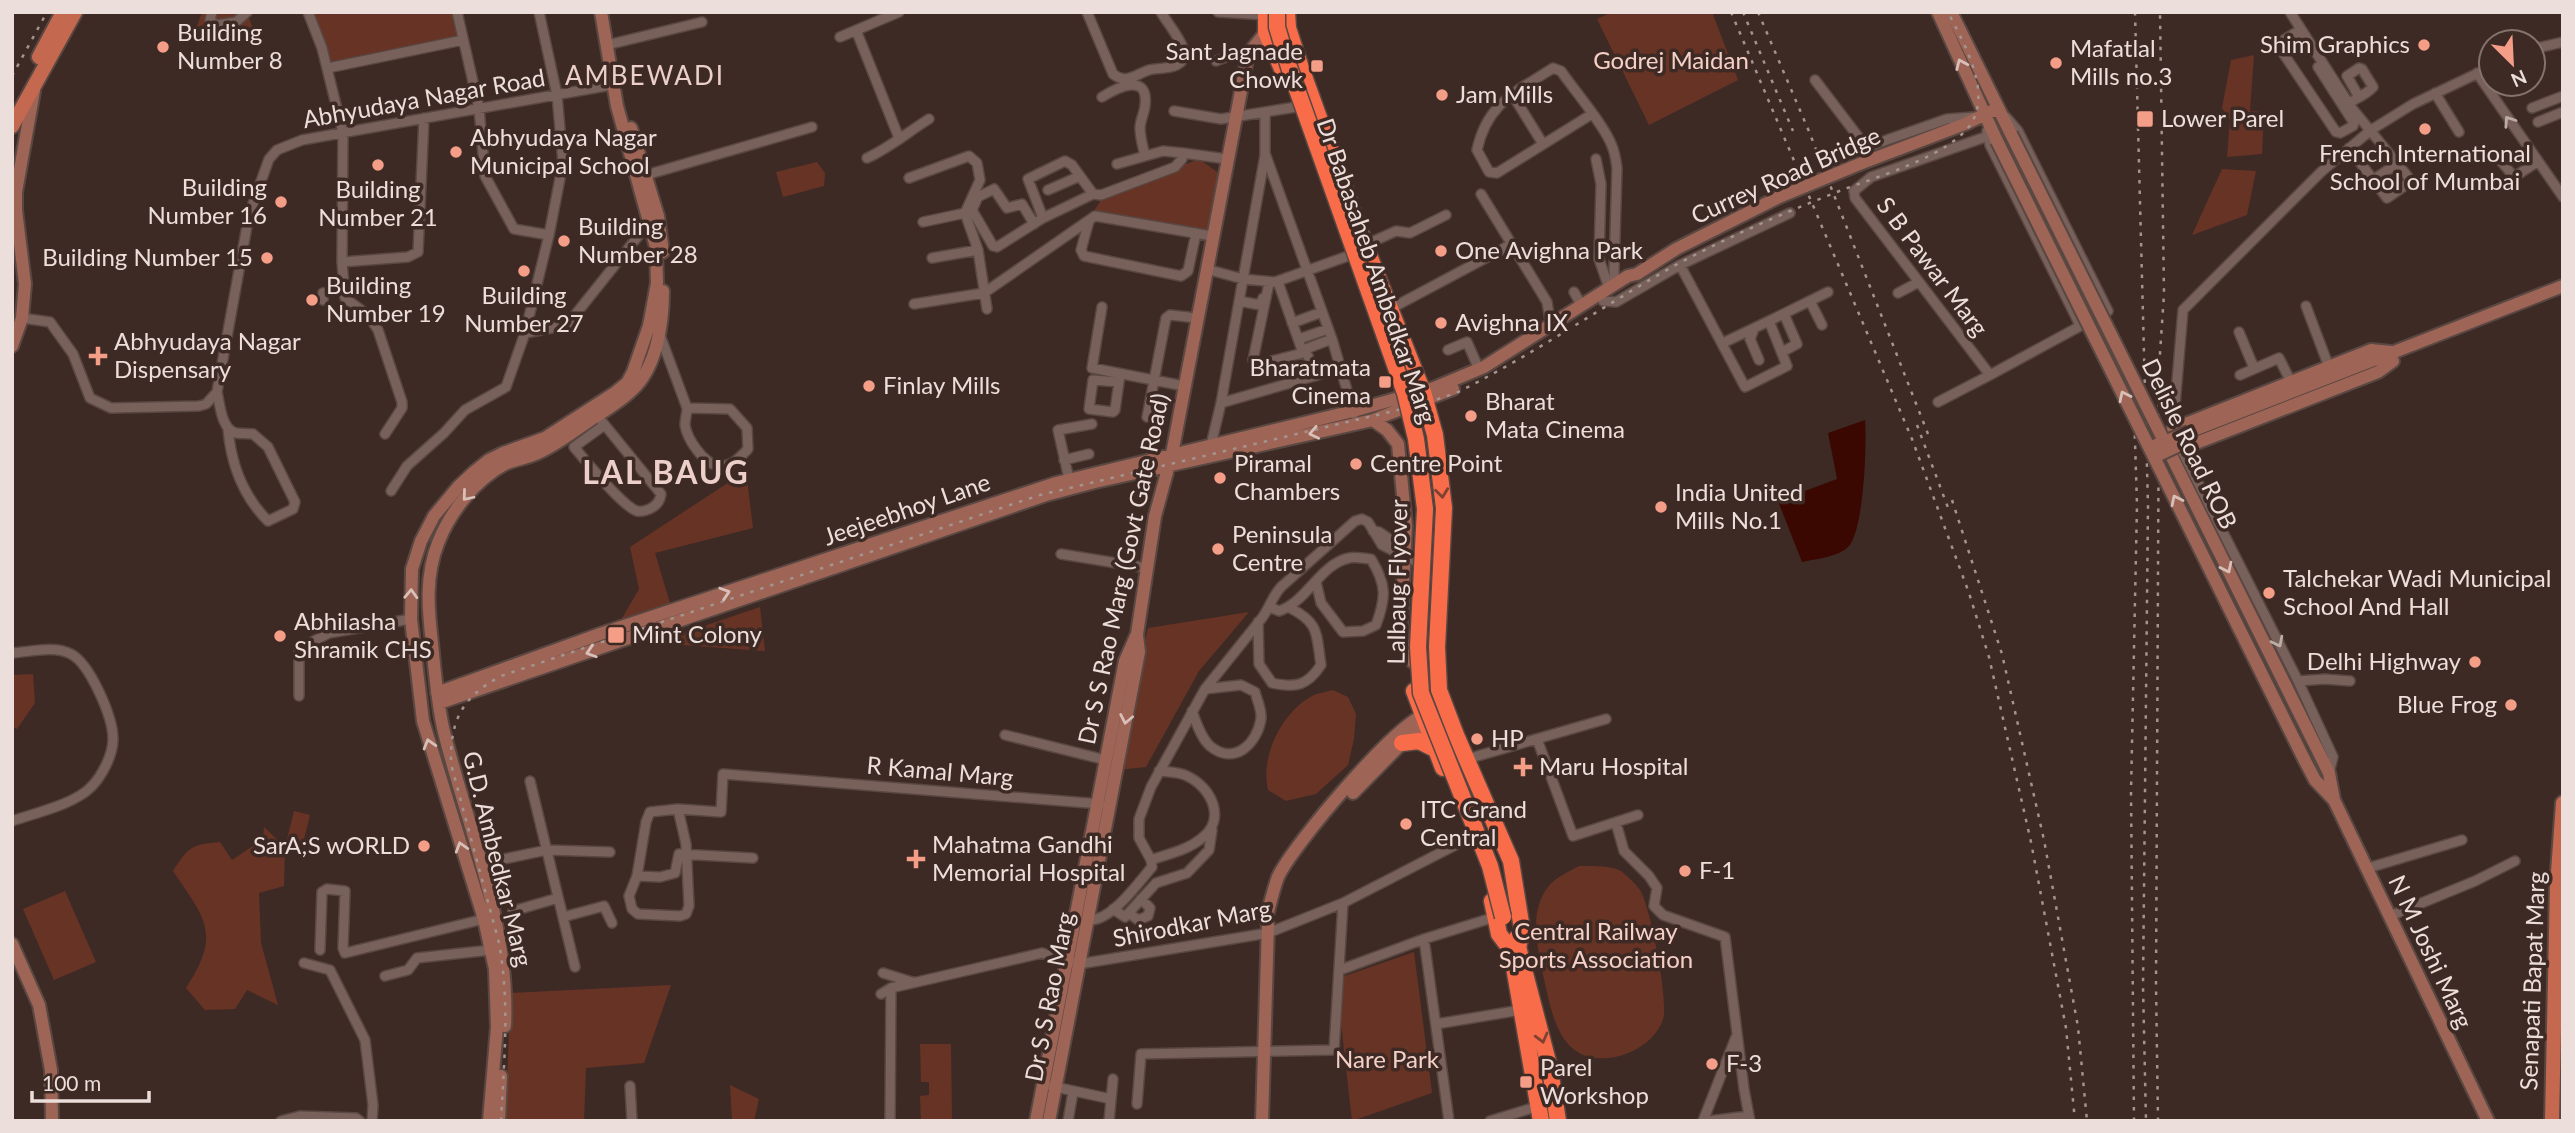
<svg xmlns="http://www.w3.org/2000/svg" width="2575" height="1133" viewBox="0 0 2575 1133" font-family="Lato,sans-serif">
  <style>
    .green { fill: #673325 }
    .water { fill: #3a0800 }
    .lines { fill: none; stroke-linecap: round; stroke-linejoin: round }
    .street-casing { stroke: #594742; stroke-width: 12 }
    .secondary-casing { stroke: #594742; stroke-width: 16 }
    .primary-casing { stroke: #594742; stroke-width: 18 }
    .highway-casing { stroke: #594742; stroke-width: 19 }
    .street { stroke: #78615b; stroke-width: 9 }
    .secondary { stroke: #9e6456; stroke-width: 12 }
    .primary { stroke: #c56850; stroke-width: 14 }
    .highway { stroke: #f86c49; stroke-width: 16 }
    .rail { stroke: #a4948f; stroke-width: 2.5; stroke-dasharray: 3.5 7; stroke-linecap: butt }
    .secondary-bridge-casing { stroke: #594742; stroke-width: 16; stroke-linecap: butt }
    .highway-bridge-casing { stroke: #594742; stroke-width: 19; stroke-linecap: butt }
    .secondary-bridge { stroke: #9e6456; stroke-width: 12 }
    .highway-bridge { stroke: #f86c49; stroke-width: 16 }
    .oneway { stroke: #d8c0b9 }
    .oneway2 { stroke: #beaca7 }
    .oneway3 { stroke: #7f4132 }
    .poi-dot { fill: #f49e88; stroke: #3e2a25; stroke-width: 2.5 }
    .labels { text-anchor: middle; stroke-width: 7; stroke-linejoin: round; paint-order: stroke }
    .poi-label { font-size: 24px; fill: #ecdeda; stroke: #3e2a25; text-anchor: start }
    .park-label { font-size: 24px; fill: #f5d0c6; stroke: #3e2a25 }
    .street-label { font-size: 24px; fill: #ecdeda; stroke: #3e2a25 }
    .neighbourhood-label { font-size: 26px; letter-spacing: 2px; fill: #ebcfc8; stroke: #3e2a25 }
    .district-label { font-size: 32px; font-weight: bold; letter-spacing: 2px; fill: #ebcfc8; stroke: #3e2a25 }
  </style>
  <rect width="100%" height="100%" fill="#3e2a25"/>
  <path class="green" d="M202,12h45l12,33 -66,-8z
    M307,12h148l6,27 -133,28z
    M1612,12h100l26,68 -89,45 -52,-106z
    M2254,55l-4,56 14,1 -2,42 -35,3 3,-37 -8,-12 9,-48z
    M1199,159l21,15 -12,60 -114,-23 9,-14z
    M817,162l8,11 -1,13 -41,11 -7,-25z
    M2222,169l34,2 -9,44 -55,20z
    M746,471l7,57 -98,25 15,50 -52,22 21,-36 -9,-42z
    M760,607l5,44 -111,-8z
    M1249,612l-50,59 -53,96 -30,3 32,-142z
    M33,674l2,29 -18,26 -5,-3v-51z
    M1333,690l15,7 8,17 -2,25 -6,26 -32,29 -30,7 -18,-11c-8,-33 13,-77 44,-94 6,-3 15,-4 21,-6z
    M294,811l16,4 -8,32 -16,-4z
    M264,827l21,20 -1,39 -25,7 2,50 17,62 -31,-15 -12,19 -30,1 -19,-22c36,-55 19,-69 -13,-117 17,-26 18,-26 47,-29l12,18 31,-21z
    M1579,866c13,0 30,-1 42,5 5,4 15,13 19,19 10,15 29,112 23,129 -6,20 -28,34 -48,38 -56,10 -63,-42 -72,-83 -6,-27 -14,-63 5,-87 8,-10 20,-15 31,-21z
    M65,891l31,71 -42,18 -31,-71z
    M1414,952l18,141 -80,28 -16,-142z
    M671,985l-27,78 -58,5 -2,53h-78l4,-128z
    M920,1044h31l1,77h-31l-1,-25 9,-1v-13h-8z
    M730,1085l29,14 -5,22h-22z"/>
  <path class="water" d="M1865,420c2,23 -1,112 -17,127 -10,10 -32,12 -46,15l-24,-61 59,-22 -9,-46z"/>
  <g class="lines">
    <g class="street-casing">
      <path id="street" d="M212,12l-2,8 6,5 20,-3 11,-10
        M308,12l14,36 21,85 -1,129 3,36 23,17 10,15 24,72v6l-17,26
        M457,12l22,96 6,68 29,53 35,6
        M1087,12l26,62c13,11 23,0 36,-4 11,-3 37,1 35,-19 -1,-9 -18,-30 -23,-39
        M1218,12l48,3
        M2290,12l61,95 58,71 1,4 -23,16 -38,-50
        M856,30l43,108
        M2303,33l-5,3 -3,-3 -16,10v4l57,85 4,1 13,-7 1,-3 -36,-56
        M840,37l59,-25
        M611,44l91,-22
        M2533,49l30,-7
        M1216,61l18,-7h14
        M328,68l135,-28
        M2477,73l86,124
        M1815,80l51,67
        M2435,93l24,39
        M1512,94l31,50
        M1102,97c16,-10 47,-25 43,9 -1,8 -5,15 -5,22 0,9 3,19 5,28
        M2349,103c8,-5 18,-9 24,-16l-11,-18 -3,-1 -12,8 12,21
        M2532,108l31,-12
        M1174,111l47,8 75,-12
        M1592,114l-95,59 -8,-1 -12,-22c10,-47 39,-58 76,-82l8,3c13,19 44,55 51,75 3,7 4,15 5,22l-3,103 1,13
        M2538,122l25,-10
        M1987,131l3,14 90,180
        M1988,136l-117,41 -17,14 1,7 135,177 118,-64 -90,-180 -12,-14
        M2496,155l18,22 23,-15
        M1266,156l66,183 22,75
        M1838,157l109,-38 27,-2
        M867,158c22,-10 41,-26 62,-39
        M1596,159l5,25 -2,75 10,29
        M1117,164l46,-13 20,2
        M646,175l166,-48
        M909,178l60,-22 8,7 3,17 -15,33 13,37 9,59
        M2373,180l25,-17
        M1048,190l32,-14
        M1481,194l66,108 3,18 3,5
        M1043,218l-15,-39 37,-18 7,4 21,29 8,1 74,-28 7,-8 1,-6 44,6
        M1089,221l-8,29 3,6 97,20 7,-5 8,-38
        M923,222l42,-9
        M1034,224l-12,-20 -15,4 -13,-19 -16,8 -6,13 21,36 4,1 46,-29 50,-24
        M1365,245l31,-14 14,2 36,-18
        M932,258l46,-8
        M342,262l66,-5 10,-5 6,-134
        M1680,265l65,122 42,-21 -18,-45 59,-29
        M1206,269l37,10 32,3 73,-26
        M1269,283l-16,77 3,5 47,-12 -25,-71
        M1574,292l8,14
        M1898,293l21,-11
        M323,300v-7l21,-5
        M1239,301l21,4 3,-7
        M1603,301l13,1 64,-37 110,-52
        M1810,301l12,24
        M914,304l70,-11 111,-77 117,20
        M2306,306l23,61
        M1102,307l-10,61 92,18
        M1390,309l122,-65
        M22,318l28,4 23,32 17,44 21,10 88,-2 7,-2 11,-12 32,-177 20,-56 8,-9 25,-10 315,-56
        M1292,323l30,-11
        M1754,329l-4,10 9,21
        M2239,332l15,36
        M525,333l42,-8 84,-105
        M660,335l27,73 43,1 17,19 1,21c-7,7 -16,18 -28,17 -16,-1 -33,-27 -35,-41 0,-5 2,-12 2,-17
        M1299,339l29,-10
        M1727,341l42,-20
        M1303,350l29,-11
        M1448,350l19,-8 12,27
        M1782,352l15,-8 -13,-30
        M1308,356l7,20
        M2240,375l39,-17 12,24
        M1119,382l-26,-2 -4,29 24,3 2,-2 4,-28 1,-8
        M217,392c3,12 4,37 19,41 5,1 12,0 17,1l15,13 27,55 -2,7 -25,12c-25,-25 -37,-58 -40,-92
        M1938,402l52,-27
        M1221,403l121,-35
        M595,413l66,81c-1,6 -3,10 -8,13 -4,3 -11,5 -16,4 -15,-5 -51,-50 -63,-64l29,-21
        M1147,417l19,-99 4,-3 27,3
        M2173,429l10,-119 138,-138 50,-42 42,-26 78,-37
        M1210,449l11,-46 44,-248v-42
        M2181,449l117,232 35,76 -4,16
        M1064,460l25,-6
        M1069,479l-11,-49 34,-6
        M391,491l16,-25 37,-33 21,-23 41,-23 19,-54 24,-98 14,-72 -6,-68 -18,-83
        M1373,531l6,1 28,19
        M1061,554l86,14
        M1270,607l9,4c28,-9 41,-47 70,-53 7,-2 16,1 22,1 16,26 15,39 5,66l-13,6 -20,1 -22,-29 -5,-21
        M1258,622l1,42 13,19c24,5 35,3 49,-18 -5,-31 -1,-42 -31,-57
        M12,653c18,-1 42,-8 59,1 19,10 42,63 42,85 0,16 -11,37 -22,48 -16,17 -56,26 -79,34
        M2298,681l27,-2 25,2
        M299,696v-47l30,-16 82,-14
        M1192,711c4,11 9,27 18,35 24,20 47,-2 51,-27 1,-9 -4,-19 -6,-27l-14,-7 -36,4
        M1005,735l101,25
        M1537,739l36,97 65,-21
        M1467,759l139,-40
        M530,781l45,186
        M678,809l-28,3 -4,10 -9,54 -8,20 3,13 6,5 42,2 6,-2 3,-8 -3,-62 -8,-35 43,3 2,-38 378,30
        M1616,823l8,28 25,25 8,12 -3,18 9,9 62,22 19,152 5,27
        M1151,860c17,-6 37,-10 51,-22 25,-19 9,-51 -15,-62 -8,-4 -19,-4 -28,-5
        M480,864l67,-14 63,2
        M2368,868l94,-28
        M637,876l23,1 15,-4 4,-19 74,4
        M1113,909l12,8 31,-34 31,-10 22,-23 3,-20
        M513,911l45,-13
        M1129,913l9,7 10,-4 2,-8 -9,-9
        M2390,916l85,-35 40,-20
        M563,917l41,-11 8,17
        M1086,920c24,4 52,-37 66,-53l-1,-7 -12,-22v-19l12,-32 54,-98 57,-71c8,-11 10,-21 19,-31l74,-66 7,-2 6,3 14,23 33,16
        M1424,939l25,182
        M320,950l2,-58 5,-3 18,2 -2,57 2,5 139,-34
        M304,963l26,7 35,70 8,65 -1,16
        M1340,970l84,-31 71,-22
        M883,973l29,9
        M385,976l23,-6 9,-12 74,-8
        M881,994l10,-6 151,-35 37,11 189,-31 75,-30 130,-67
        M1436,1024l85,-14
        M630,1086l2,35
        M1051,1086l60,13
        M1137,1104l4,-50 193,-4 9,-147
        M281,1121l19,-5 56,2 4,3
        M890,1121l1,-133
        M1068,1121l5,-29
        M1109,1121l4,-42
        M1490,1121l49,-15
        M1703,1121l33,-84
        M1708,1121l41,-5 1,5"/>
    </g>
    <g class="secondary-casing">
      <path id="secondary" d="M1938,12l59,129
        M1951,12l60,122
        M631,128l27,88 5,36
        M1862,163l103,-39 33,-16
        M12,346l10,-28 3,-34 -9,-74v-18l18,-101
        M2391,352l-20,-2 -198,79 8,20 197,-77 15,-11
        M1373,420l14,10 11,14 8,82 -5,95 2,23 10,18
        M2189,432l374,-146
        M2165,443l164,330 5,27 154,321
        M437,693l163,-59 456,-151 297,-72 81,-23 50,-21 144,-91 9,-2 39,-25 103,-52
        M439,703l607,-208 49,-13 278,-62 80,-31
        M2304,759l11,21 19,20
        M1353,793l54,-55 25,-17
        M12,944l27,61 12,65 1,51
        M505,1026c5,-101 -37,-197 -61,-294 -7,-29 -9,-59 -12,-89 -4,-34 -7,-67 6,-100 12,-31 37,-63 67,-79 11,-5 24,-6 35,-12 17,-8 33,-20 49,-31 15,-10 31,-19 43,-31 25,-23 31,-67 31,-99
        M489,1121l8,-94 -2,-58 -11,-50 -61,-198 -12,-102 1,-50 9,-28 13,-25 24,-29 16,-15 15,-12 14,-7 42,-15 71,-46 11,-9 6,-11 16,-46 8,-43 -1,-36 -39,-141 -16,-94
        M499,1121l2,-45
        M1036,1121l89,-460 12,-27 18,-118 17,-62 76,-400 18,-22
        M1049,1121l90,-469 -2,-17
        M1262,1121l6,-196 -2,-6c4,-14 7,-29 12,-42 14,-31 121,-158 151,-164"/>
    </g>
    <g class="primary-casing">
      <path id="primary" d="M39,57l24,-45
        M12,126l63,-114
        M2552,1121l5,-235 6,-83"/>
    </g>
    <g class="highway-casing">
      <path id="highway" d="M1266,12v20l20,46
        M1287,12l1,16 12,37 65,180 58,147 12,43 9,73 -7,139 2,43 17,45 55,126 11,68 -4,19
        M1414,691l29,77
        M1402,743l17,-2 16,8
        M1492,901l7,33 12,16
        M1516,939l34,130 8,52
        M1514,967l27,154"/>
    </g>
    <use href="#street" class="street"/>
    <use href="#secondary" class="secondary"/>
    <use href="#primary" class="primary"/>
    <use href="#highway" class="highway"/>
    <path class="rail" d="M1731,12l181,427 57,154 20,64 42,185 35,186 9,93
      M1743,12l50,119
      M1758,12l50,117 120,305
      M2135,12l13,494 -5,480 3,135
      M12,76l35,-64
      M1917,425l33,88
      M1952,500l50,154 42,186 34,187 9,94
      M501,1121c3,-60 9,-118 -2,-178l-48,-179c-1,-44 11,-67 50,-88l539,-181 383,-91 33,-11c75,-37 144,-85 216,-126 55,-30 112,-54 170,-77 34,-13 111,-35 130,-68 19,-33 -9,-80 -24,-110
      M2134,1121l-3,-329 6,-287 -3,-95
      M2158,1121l-2,-136 3,-617 5,-74 -4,-282"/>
    <g class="secondary-bridge-casing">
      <path id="secondary-bridge" d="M2011,134l153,307
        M1997,141l307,618
        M1779,197l83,-34
        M2156,445l33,-13
        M2154,457l38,-18"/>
    </g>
    <g class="highway-bridge-casing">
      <path id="highway-bridge" d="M1277,12v15l12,40 116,326 11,46 9,70 -7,138 3,46 69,173 13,51"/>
    </g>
    <use href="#secondary-bridge" class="secondary-bridge"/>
    <use href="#highway-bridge" class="highway-bridge"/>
  </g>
  <defs><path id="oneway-chevron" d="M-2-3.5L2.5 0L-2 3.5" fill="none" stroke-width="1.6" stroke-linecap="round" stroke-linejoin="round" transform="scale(1.75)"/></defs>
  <g class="oneway">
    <use href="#oneway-chevron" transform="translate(1961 64) rotate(-114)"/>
    <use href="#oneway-chevron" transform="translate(2124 396) rotate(-116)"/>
    <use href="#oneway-chevron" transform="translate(1314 433) rotate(168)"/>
    <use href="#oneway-chevron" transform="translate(467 496) rotate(130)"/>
    <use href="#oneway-chevron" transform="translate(2176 500) rotate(-116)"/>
    <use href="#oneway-chevron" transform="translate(2227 568) rotate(64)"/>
    <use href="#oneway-chevron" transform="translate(725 593) rotate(-18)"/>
    <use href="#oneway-chevron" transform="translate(411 594) rotate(-88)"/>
    <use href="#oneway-chevron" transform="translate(591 652) rotate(162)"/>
    <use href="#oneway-chevron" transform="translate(1126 719) rotate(101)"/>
    <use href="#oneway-chevron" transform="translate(429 744) rotate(-106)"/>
    <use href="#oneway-chevron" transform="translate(461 847) rotate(-107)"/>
  </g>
  <g class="oneway2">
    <use href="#oneway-chevron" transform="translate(2509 121) rotate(-124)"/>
    <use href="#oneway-chevron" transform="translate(2278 642) rotate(63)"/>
  </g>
  <g class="oneway3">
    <use href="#oneway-chevron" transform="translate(1442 493) rotate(83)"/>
    <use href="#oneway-chevron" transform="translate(1542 1038) rotate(75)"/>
  </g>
  <g class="poi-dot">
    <circle cx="2424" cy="45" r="7"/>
    <circle cx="163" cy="47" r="7"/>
    <circle cx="2056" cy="63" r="7"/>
    <rect x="1310" y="59" width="14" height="14" rx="3.5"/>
    <circle cx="1442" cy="95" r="7"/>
    <rect x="2136" y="110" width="18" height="18" rx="3.5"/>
    <circle cx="2425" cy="129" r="7"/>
    <circle cx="456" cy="152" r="7"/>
    <circle cx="378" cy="165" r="7"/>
    <circle cx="281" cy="202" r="7"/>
    <circle cx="564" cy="241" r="7"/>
    <circle cx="1441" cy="251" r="7"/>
    <circle cx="267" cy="258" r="7"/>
    <circle cx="524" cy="271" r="7"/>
    <circle cx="312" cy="300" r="7"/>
    <circle cx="1441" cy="323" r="7"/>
    <path d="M94.5 345.5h7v7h7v7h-7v7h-7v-7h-7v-7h7z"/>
    <rect x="1378" y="375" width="14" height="14" rx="3.5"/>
    <circle cx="869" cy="386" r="7"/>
    <circle cx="1471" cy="416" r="7"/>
    <circle cx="1356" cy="464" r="7"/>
    <circle cx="1220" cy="478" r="7"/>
    <circle cx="1661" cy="507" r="7"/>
    <circle cx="1218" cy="549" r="7"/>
    <circle cx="2269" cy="593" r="7"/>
    <rect x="607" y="626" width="18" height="18" rx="3.5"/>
    <circle cx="280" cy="636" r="7"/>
    <circle cx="2475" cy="662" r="7"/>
    <circle cx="2511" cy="705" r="7"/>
    <circle cx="1477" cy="739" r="7"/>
    <path d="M1519.5 756.5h7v7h7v7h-7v7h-7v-7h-7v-7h7z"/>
    <circle cx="1406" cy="824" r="7"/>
    <circle cx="424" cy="846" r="7"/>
    <path d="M912.5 848.5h7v7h7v7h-7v7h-7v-7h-7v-7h7z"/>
    <circle cx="1685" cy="871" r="7"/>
    <circle cx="1712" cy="1064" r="7"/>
    <rect x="1519" y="1075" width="14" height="14" rx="3.5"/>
  </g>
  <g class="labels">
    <g class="poi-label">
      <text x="177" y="41">Building<tspan x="177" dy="28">Number 8</tspan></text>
      <text x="2410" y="53" text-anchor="end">Shim Graphics</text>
      <text x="2070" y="57">Mafatlal<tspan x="2070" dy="28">Mills no.3</tspan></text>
      <text x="1303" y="60" text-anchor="end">Sant Jagnade<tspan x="1303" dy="28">Chowk</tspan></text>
      <text x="1456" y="103">Jam Mills</text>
      <text x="2161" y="127">Lower Parel</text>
      <text x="470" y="146">Abhyudaya Nagar<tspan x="470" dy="28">Municipal School</tspan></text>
      <text x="2425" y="162" text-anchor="middle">French International<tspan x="2425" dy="28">School of Mumbai</tspan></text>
      <text x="267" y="196" text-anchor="end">Building<tspan x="267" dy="28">Number 16</tspan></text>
      <text x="378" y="198" text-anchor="middle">Building<tspan x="378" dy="28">Number 21</tspan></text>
      <text x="578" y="235">Building<tspan x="578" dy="28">Number 28</tspan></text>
      <text x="1455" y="259">One Avighna Park</text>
      <text x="253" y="266" text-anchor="end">Building Number 15</text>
      <text x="326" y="294">Building<tspan x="326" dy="28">Number 19</tspan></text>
      <text x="524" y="304" text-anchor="middle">Building<tspan x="524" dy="28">Number 27</tspan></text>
      <text x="1455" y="331">Avighna IX</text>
      <text x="114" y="350">Abhyudaya Nagar<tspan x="114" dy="28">Dispensary</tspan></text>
      <text x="1371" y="376" text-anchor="end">Bharatmata<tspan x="1371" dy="28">Cinema</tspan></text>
      <text x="883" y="394">Finlay Mills</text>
      <text x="1485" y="410">Bharat<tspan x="1485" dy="28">Mata Cinema</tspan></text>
      <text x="1234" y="472">Piramal<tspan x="1234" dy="28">Chambers</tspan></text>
      <text x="1370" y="472">Centre Point</text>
      <text x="1675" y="501">India United<tspan x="1675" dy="28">Mills No.1</tspan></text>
      <text x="1232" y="543">Peninsula<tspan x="1232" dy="28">Centre</tspan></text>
      <text x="2283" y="587">Talchekar Wadi Municipal<tspan x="2283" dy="28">School And Hall</tspan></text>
      <text x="294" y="630">Abhilasha<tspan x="294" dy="28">Shramik CHS</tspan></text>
      <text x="632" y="643">Mint Colony</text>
      <text x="2461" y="670" text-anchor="end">Delhi Highway</text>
      <text x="2497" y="713" text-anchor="end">Blue Frog</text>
      <text x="1491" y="747">HP</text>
      <text x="1539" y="775">Maru Hospital</text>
      <text x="1420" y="818">ITC Grand<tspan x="1420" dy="28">Central</tspan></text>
      <text x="932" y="853">Mahatma Gandhi<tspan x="932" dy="28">Memorial Hospital</tspan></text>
      <text x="410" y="854" text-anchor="end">SarA;S wORLD</text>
      <text x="1699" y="879">F-1</text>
      <text x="1726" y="1072">F-3</text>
      <text x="1540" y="1076">Parel<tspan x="1540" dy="28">Workshop</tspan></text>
    </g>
    <g class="park-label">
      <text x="1671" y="69">Godrej Maidan</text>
      <text x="1596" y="940">Central Railway<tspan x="1596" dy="28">Sports Association</tspan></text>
      <text x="1387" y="1068">Nare Park</text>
    </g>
    <g class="street-label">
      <text transform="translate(424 99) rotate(-10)" y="8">Abhyudaya Nagar Road</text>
      <text transform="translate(1786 176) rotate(-24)" y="8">Currey Road Bridge</text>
      <text transform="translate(1932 267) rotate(53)" y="8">S B Pawar Marg</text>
      <text transform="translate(1376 271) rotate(71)" y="8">Dr Babasaheb Ambedkar Marg</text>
      <text transform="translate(2189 444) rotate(64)" y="8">Delisle Road ROB</text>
      <text transform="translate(907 510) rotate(-19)" y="8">Jeejeebhoy Lane</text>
      <text transform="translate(1124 569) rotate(-78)" y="8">Dr S S Rao Marg (Govt Gate Road)</text>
      <text transform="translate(1398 582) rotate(-89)" y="8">Lalbaug Flyover</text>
      <text transform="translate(940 772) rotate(5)" y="8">R Kamal Marg</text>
      <text transform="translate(497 859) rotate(76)" y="8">G.D. Ambedkar Marg</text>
      <text transform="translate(1192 924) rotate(-11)" y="8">Shirodkar Marg</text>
      <text transform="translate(2430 952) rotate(65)" y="8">N M Joshi Marg</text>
      <text transform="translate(2533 981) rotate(-88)" y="8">Senapati Bapat Marg</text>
      <text transform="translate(1050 997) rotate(-79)" y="8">Dr S S Rao Marg</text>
    </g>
    <g class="neighbourhood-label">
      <text x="645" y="85">AMBEWADI</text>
    </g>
    <g class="district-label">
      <text x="666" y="484">LAL BAUG</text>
    </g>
  </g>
  <rect width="2575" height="1133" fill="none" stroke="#ecdeda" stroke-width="28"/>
  <g transform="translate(2512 63) rotate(156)"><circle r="33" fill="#3e2a25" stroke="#84726d" stroke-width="2"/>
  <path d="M0-5L12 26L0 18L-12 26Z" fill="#f49e88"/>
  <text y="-10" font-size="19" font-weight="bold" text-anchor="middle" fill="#ecdeda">N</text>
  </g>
  <path d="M32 1091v10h117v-10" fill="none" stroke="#ecdeda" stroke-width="3.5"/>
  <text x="42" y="1091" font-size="21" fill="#ecdeda" stroke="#3e2a25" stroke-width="5" paint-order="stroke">100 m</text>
</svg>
